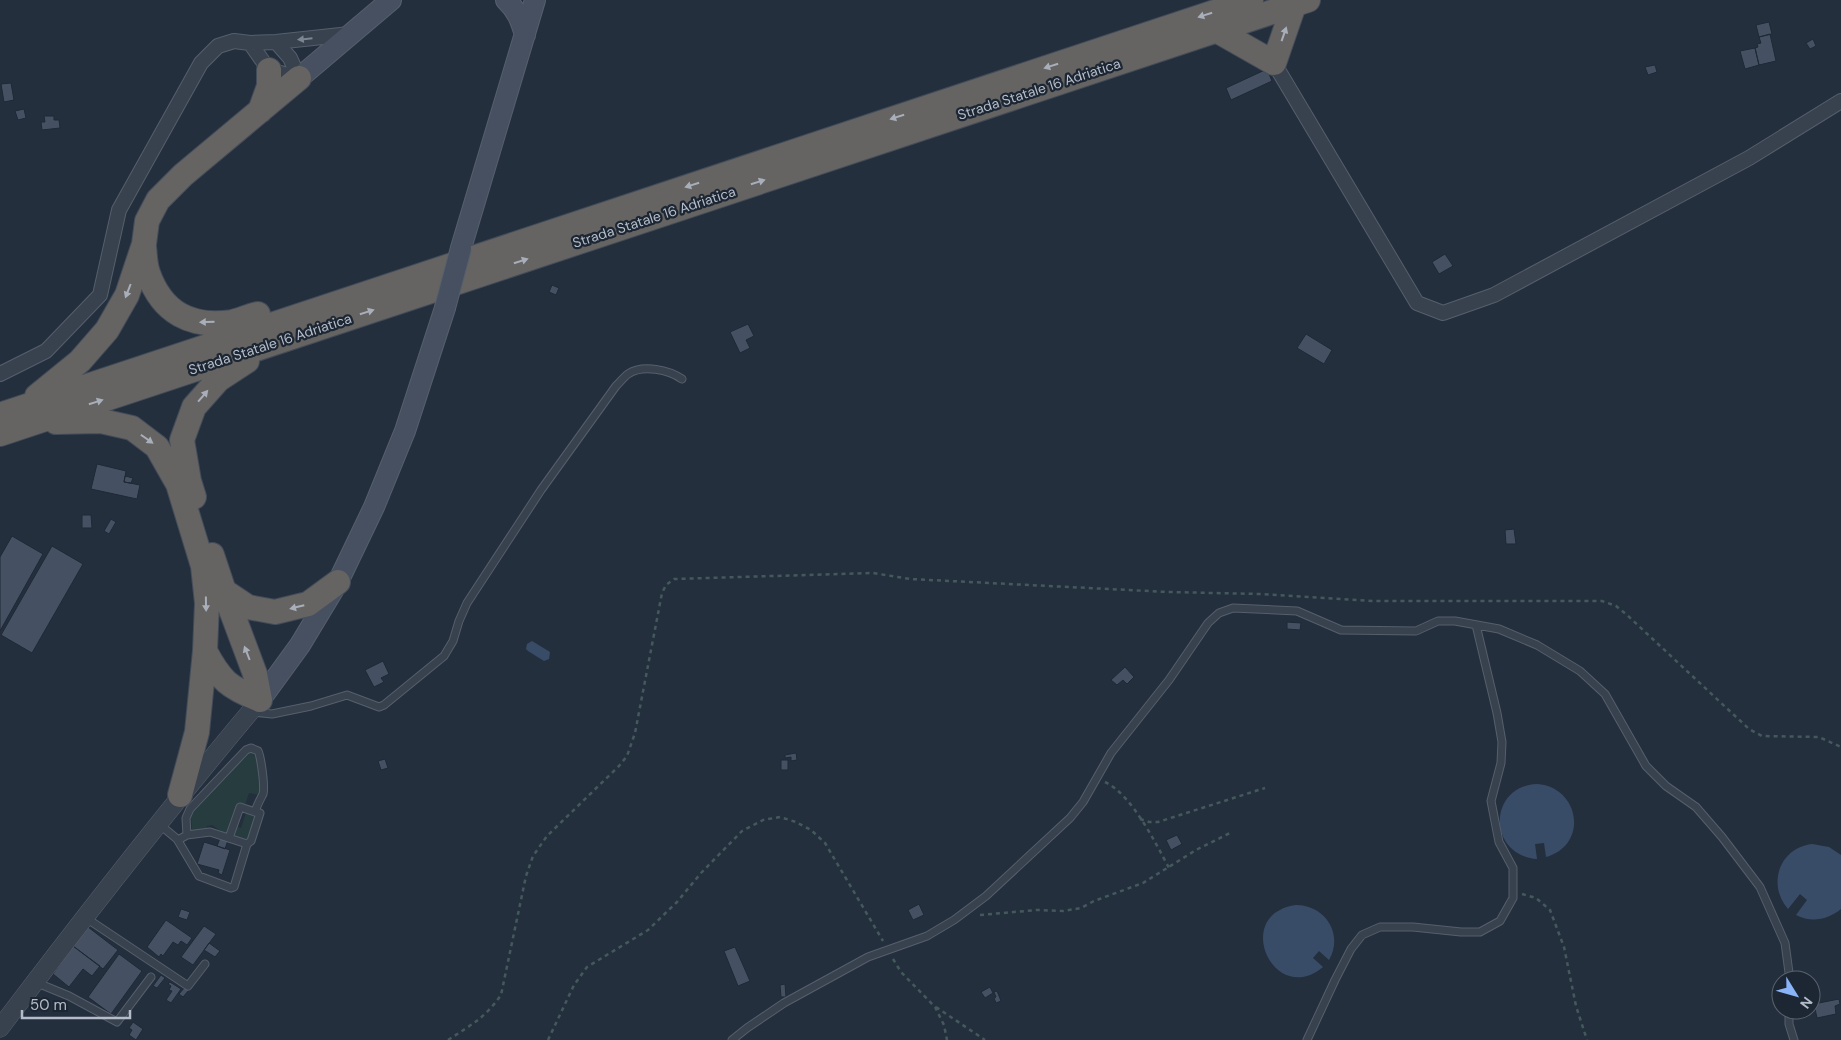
<svg xmlns="http://www.w3.org/2000/svg" width="1841" height="1040" viewBox="0 0 1841 1040" font-family="'DM Sans',sans-serif">
  <style>
    .green { fill: #263c3f }
    .water { fill: #394c67 }
    .building { fill: #455162; stroke: #1f2835 }
    .lines { fill: none; stroke-linecap: round; stroke-linejoin: round }
    .service-casing { stroke: #565f6c; stroke-width: 9 }
    .minor-casing { stroke: #565f6c; stroke-width: 16 }
    .tertiary-casing { stroke: #565f6c; stroke-width: 19 }
    .secondary-casing { stroke: #565f6c; stroke-width: 22 }
    .trunk-casing { stroke: #434c59; stroke-width: 26 }
    .path { stroke: #44595c; stroke-width: 2.5; stroke-dasharray: 4 4; stroke-linecap: butt }
    .service { stroke: #38414e; stroke-width: 7 }
    .minor { stroke: #38414e; stroke-width: 14 }
    .tertiary { stroke: #38414e; stroke-width: 18 }
    .secondary { stroke: #465061; stroke-width: 20 }
    .trunk { stroke: #656462; stroke-width: 24 }
    .secondary-bridge-casing { stroke: #565f6c; stroke-width: 22; stroke-linecap: butt }
    .secondary-bridge { stroke: #465061; stroke-width: 20 }
    .oneway { fill: #a8afba }
    .oneway2 { fill: #7c8592 }
    .labels { text-anchor: middle; stroke-width: 4.5; stroke-linejoin: round; paint-order: stroke }
    .street-label { font-size: 14px; fill: #b4bcc9; stroke: #1d2633 }
  </style>
  <rect width="100%" height="100%" fill="#242f3e"/>
  <path class="green" d="M252,753l5,6 3,36 -11,-2 -4,12 -7,-2 -10,30 -6,-1 -10,-7 -5,1v3l-15,1 -1,-14 2,-5 53,-57z
    M246,813l10,3 -8,24 -15,-5 2,-9 6,2z"/>
  <path class="water" d="M532,641l18,11 -1,7 -5,2 -16,-10 -2,-2 1,-5z
    M1537,784c43,3 52,61 9,73l-2,-14 -9,1 2,15c-50,-4 -49,-73 0,-75z
    M1812,844l17,3 12,8v54c-14,11 -29,14 -45,6l11,-15 -7,-6 -12,15c-21,-24 -9,-61 24,-65z
    M1296,905c29,0 48,29 33,55l-10,-9 -6,7 10,9c-49,41 -92,-53 -27,-62z"/>
  <path class="building" d="M1769,22l3,12 -13,3 -3,-12z
    M1770,34l6,27 -17,4 -4,-17 3,-1 -1,-3 4,-1 -2,-6z
    M1813,39l3,7 -6,3 -4,-6z
    M1755,48l4,17 -14,4 -5,-18z
    M1655,65l2,7 -9,3 -3,-8z
    M1267,69l5,12 -41,19 -5,-12z
    M11,83l3,17 -10,2 -3,-18z
    M24,109l2,9 -8,2 -3,-9z
    M44,116h10v4h5l1,8 -18,2 -1,-8h4z
    M1445,254l8,12 -14,8 -7,-12z
    M552,285l7,3 -3,7 -7,-3z
    M748,324l6,12 -8,4 4,8 -10,5 -10,-21z
    M1306,334l26,16 -8,14 -27,-16z
    M97,464l29,7 -2,11 16,3 -3,14 -46,-10z
    M125,476l8,2 -2,5 -7,-1z
    M82,515h9l1,13h-10z
    M111,519l5,3 -7,12 -5,-3z
    M1514,529l2,15h-10l-1,-14z
    M12,536l31,18 -43,77v-74z
    M52,546l31,18 -51,89 -31,-18z
    M1287,622l14,1 -1,7 -13,-1z
    M383,661l6,13 -8,4 3,4 -10,5 -9,-17z
    M1125,667l9,10 -7,7 -4,-4 -6,5 -6,-5z
    M796,753l1,7 -6,1v-4l-6,1v-3z
    M385,759l3,9 -7,2 -3,-9z
    M781,760h7v10h-7z
    M1177,835l5,9 -11,6 -5,-10z
    M220,838l8,2 -3,9 -8,-3z
    M204,842l26,8 -8,25 -4,-2 1,-3 -22,-6z
    M919,904l5,11 -11,5 -5,-10z
    M181,909l9,3 -3,8 -9,-3z
    M166,920l26,18 -5,7 -6,-4 -3,4 -5,-3 -10,14 -2,-2 -2,3 -12,-10z
    M204,926l12,8 -23,31 -12,-8z
    M88,927l30,23 -15,19 -30,-23z
    M209,943l11,8 -5,6 -11,-7z
    M73,946l27,20 -8,10 -9,-7 -14,18 -16,-13z
    M735,947l15,34 -12,5 -14,-35z
    M119,954l23,17 -31,43 -23,-17z
    M161,975l4,3 -8,10 -4,-2z
    M170,982l11,7 -10,14 -5,-3 6,-9 -3,-1 2,-4 -3,-2z
    M785,984l1,13h-5l-1,-12z
    M185,987l4,3 -6,7 -4,-3z
    M990,987l3,6 -8,5 -4,-6z
    M997,991l4,10 -5,2 -2,-5 2,-1 -2,-5z
    M1839,999l1,5 -5,2 1,8 -19,4 -3,-14z
    M133,1022l10,7 -7,11 -7,-5 3,-5 -3,-2z"/>
  <g class="lines">
    <g class="service-casing">
      <path id="service" d="M253,712l19,2 39,-8 36,-11 32,12 5,-2 60,-49 9,-15 6,-20 8,-18 74,-113 75,-104c4,-4 8,-9 12,-12 15,-10 41,-4 54,5
        M159,824l18,15 22,37 32,12 3,-1 13,-43 4,-3 9,-28 -5,-1c2,-7 5,-12 8,-18 2,-7 -2,-37 -5,-43l-7,-3 -5,2 -56,59 -4,9 1,17 -9,5
        M187,835l23,-3 37,12
        M229,838l11,-31 15,5
        M86,918l102,68 17,-22
        M35,982l34,14 48,26 34,-45
        M1789,1010v14l5,16
        M732,1040l15,-12 37,-25 84,-46 59,-21 27,-16 32,-24 84,-78 13,-16 28,-49 58,-73 39,-57 11,-10 14,-5 64,3 44,19 75,1 22,-10h17l44,8 38,16 43,26 25,23 41,72 20,20 30,21 26,30 38,50 25,56 5,37
        M1307,1040l28,-60 16,-31 11,-14 18,-8h33l48,5h19l20,-11 13,-23v-30l-14,-26 -8,-41 10,-38 1,-21 -5,-29 -21,-88"/>
    </g>
    <g class="minor-casing">
      <path id="minor" d="M276,42l14,16 9,20
        M250,43l19,27 30,8
        M1274,63l143,240 26,10 51,-18 255,-137 92,-57
        M0,374l46,-23 54,-56 19,-85 82,-147 17,-17 16,-5 16,2 26,-1 74,-8"/>
    </g>
    <g class="tertiary-casing">
      <path id="tertiary" d="M0,1028c84,-111 170,-221 260,-328"/>
    </g>
    <g class="secondary-casing">
      <path id="secondary" d="M506,0c11,10 15,21 19,35
        M299,78l92,-78
        M461,248l74,-248
        M260,700l40,-55 38,-63 36,-75 31,-76 40,-123"/>
    </g>
    <g class="trunk-casing">
      <path id="trunk" d="M1216,30l58,33 20,-58
        M260,111l9,-25v-16
        M144,247c1,8 1,18 4,26 14,40 43,55 84,49 8,-2 17,-6 26,-8
        M37,396l43,-35 27,-31 20,-35 17,-51 3,-23 11,-21 25,-25 116,-97
        M0,415l1251,-415
        M56,422l45,-1 31,7 25,19 21,37 25,82 4,37 -2,48 -8,81 -17,63
        M0,434l1308,-434
        M194,497l-5,-16 -7,-41 12,-33 24,-27 29,-19
        M212,555l12,36 24,16 27,5 33,-8 30,-22
        M224,591l31,83 5,26
        M205,651c16,30 23,36 55,49"/>
    </g>
    <path class="path" d="M1105,782c27,13 50,60 64,86
      M1140,819l9,3h9l107,-34
      M1522,894l14,4 14,12 14,37 12,59 11,34
      M980,915l57,-5 26,1 18,-3 13,-7 49,-18 53,-33 34,-17
      M893,959l8,13 34,35 9,18 3,15
      M936,1007l49,33
      M448,1040c23,-15 37,-22 53,-45l25,-119 7,-20 14,-20 72,-70 8,-10 8,-23 27,-140 4,-8 8,-6 199,-6 37,6 258,13 92,2 112,7h230l14,5 11,9 122,114 13,7 57,1 22,10
      M548,1040l26,-55 13,-18 61,-37 29,-28 24,-29 41,-42 21,-11 17,-3 16,5 15,8 14,13 58,98"/>
    <use href="#service" class="service"/>
    <use href="#minor" class="minor"/>
    <use href="#tertiary" class="tertiary"/>
    <use href="#secondary" class="secondary"/>
    <use href="#trunk" class="trunk"/>
    <g class="secondary-bridge-casing">
      <path id="secondary-bridge" d="M445,308l16,-60"/>
    </g>
    <use href="#secondary-bridge" class="secondary-bridge"/>
  </g>
  <defs><path id="oneway-solid" d="M-6-.8H1V-3.2L6.5 0L1 3.2V.8H-6Z" transform="scale(1.25)"/></defs>
  <g class="oneway">
    <use href="#oneway-solid" transform="translate(1205 15) rotate(162)"/>
    <use href="#oneway-solid" transform="translate(1284 34) rotate(-71)"/>
    <use href="#oneway-solid" transform="translate(1051 66) rotate(162)"/>
    <use href="#oneway-solid" transform="translate(897 117) rotate(162)"/>
    <use href="#oneway-solid" transform="translate(758 182) rotate(-18)"/>
    <use href="#oneway-solid" transform="translate(692 185) rotate(162)"/>
    <use href="#oneway-solid" transform="translate(521 261) rotate(-18)"/>
    <use href="#oneway-solid" transform="translate(128 291) rotate(111)"/>
    <use href="#oneway-solid" transform="translate(367 312) rotate(-18)"/>
    <use href="#oneway-solid" transform="translate(207 322) rotate(179)"/>
    <use href="#oneway-solid" transform="translate(203 396) rotate(-49)"/>
    <use href="#oneway-solid" transform="translate(96 402) rotate(-18)"/>
    <use href="#oneway-solid" transform="translate(147 439) rotate(35)"/>
    <use href="#oneway-solid" transform="translate(206 604) rotate(89)"/>
    <use href="#oneway-solid" transform="translate(297 607) rotate(166)"/>
    <use href="#oneway-solid" transform="translate(247 653) rotate(-111)"/>
  </g>
  <use class="oneway2" href="#oneway-solid" transform="translate(305 39) rotate(174)"/>
  <g class="labels">
    <g class="street-label">
      <text transform="translate(1039 89) rotate(-18)" y="5">Strada Statale 16 Adriatica</text>
      <text transform="translate(654 217) rotate(-18)" y="5">Strada Statale 16 Adriatica</text>
      <text transform="translate(270 344) rotate(-18)" y="5">Strada Statale 16 Adriatica</text>
    </g>
  </g>
  <g transform="translate(1796 995) rotate(127)"><circle r="24" fill="#1d2633" stroke="#59626f"/>
  <path d="M0-4L9 19L0 12L-9 19Z" fill="#8ab4f8"/>
  <text y="-8" font-size="14" font-weight="bold" text-anchor="middle" fill="#b4bcc9">N</text>
  </g>
  <path d="M22 1010v8h108v-8" fill="none" stroke="#b4bcc9" stroke-width="2.5"/>
  <text x="30" y="1010" font-size="15" fill="#b4bcc9" stroke="#1d2633" stroke-width="4" paint-order="stroke">50 m</text>
</svg>
